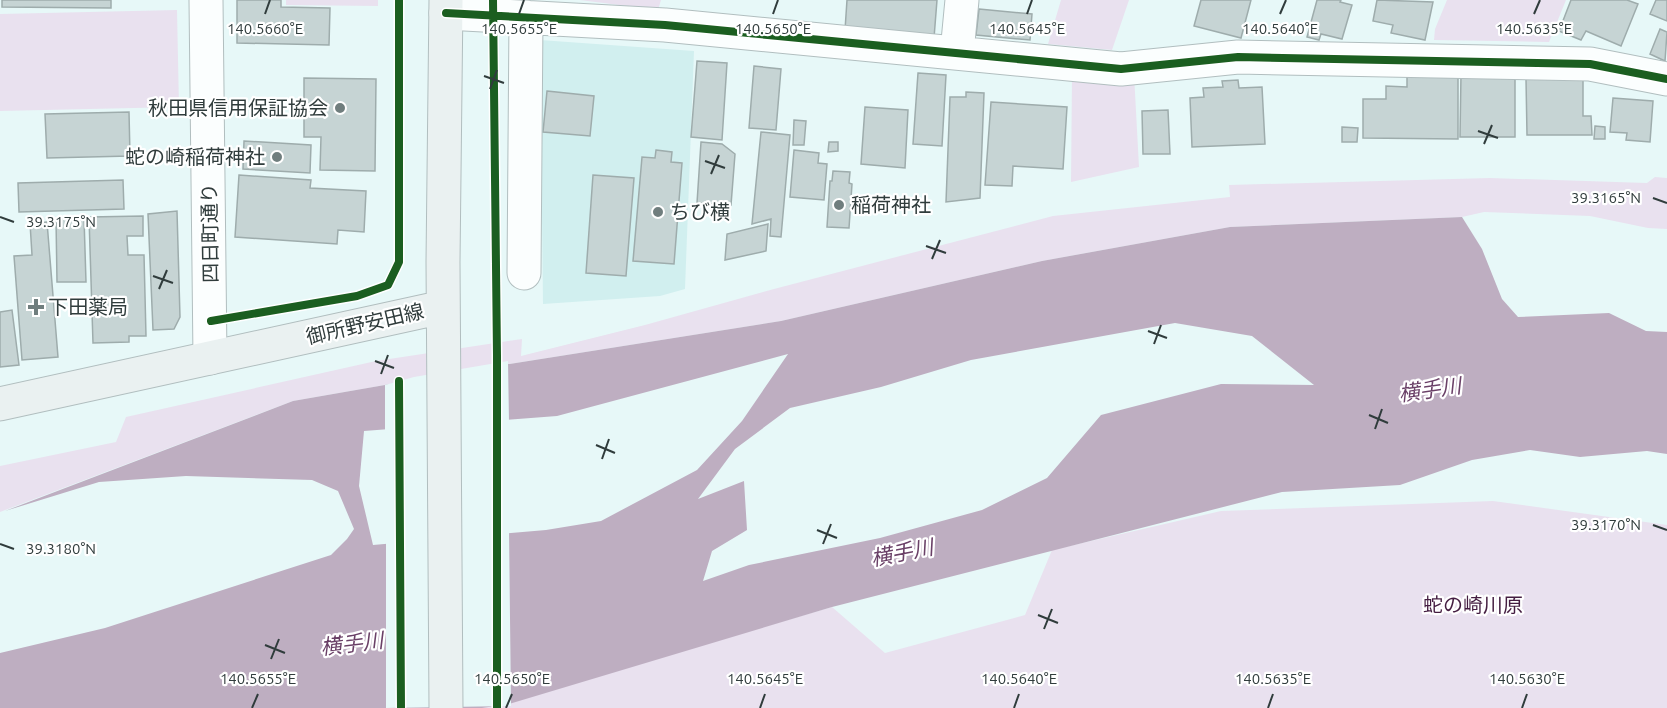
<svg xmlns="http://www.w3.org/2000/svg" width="1667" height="708" viewBox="0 0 1667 708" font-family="Ubuntu,'Noto Sans JP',sans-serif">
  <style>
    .built { fill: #d1efef }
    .green { fill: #e9e1ef }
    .water { fill: #beaec1; fill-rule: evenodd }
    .pier { fill: #e7f8f8 }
    .building { fill: #c6d4d4; stroke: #9eacac; stroke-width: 1.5 }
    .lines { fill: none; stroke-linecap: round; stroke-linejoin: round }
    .street-casing { stroke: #b1bebf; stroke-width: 35 }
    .secondary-casing { stroke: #b1bebf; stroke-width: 35 }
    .street { stroke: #fbfefe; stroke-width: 33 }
    .secondary { stroke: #eaf1f1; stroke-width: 33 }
    .cycleway-casing { stroke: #fff; stroke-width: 11 }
    .cycleway { stroke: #1b5e20; stroke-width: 8 }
    .ticks { fill: none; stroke: #303c3c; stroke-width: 2 }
    .poi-dot { fill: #707e7e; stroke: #fff; stroke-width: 2 }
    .labels { text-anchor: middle; stroke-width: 4.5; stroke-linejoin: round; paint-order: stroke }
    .poi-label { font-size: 20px; fill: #303c3c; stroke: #fff; text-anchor: start }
    .street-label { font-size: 20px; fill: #303c3c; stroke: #fff }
    .park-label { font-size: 20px; fill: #441d41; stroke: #fff }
    .water-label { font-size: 21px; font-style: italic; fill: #6a4067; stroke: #fff }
    .ticks-label { font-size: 15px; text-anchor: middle; fill: #303c3c; stroke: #fff; stroke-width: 4.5; stroke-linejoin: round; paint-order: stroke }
  </style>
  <rect width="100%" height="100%" fill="#e7f8f8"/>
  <path class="built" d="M540,40l154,11 -9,238 -25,7 -117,8z"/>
  <path class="green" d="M286,0h92v6l-92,-1z
    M580,0h81l-3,10z
    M1061,0h68l-17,50 -64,-6z
    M1447,0h119l-17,42 -115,-2 1,-11z
    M177,10l2,97 -179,4v-97z
    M1134,74l5,93 -68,15 1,-107z
    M1655,177l12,1v51l-19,-1 -58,-12 -106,-4 -22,5 -232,10 -188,34 -261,60 -310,49 -178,31 -293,111v-46l116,-24 10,-25 250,-56 146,-22 -1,17 124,-31 129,-36 279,-73 177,-19 -1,-12 261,-7 157,5z
    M1493,501l174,24v183h-1185l350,-101 53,46 140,-38 27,-65 169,-39z"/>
  <path class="water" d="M1462,217l20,32 20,50 16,18 91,-4 37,18 21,1v122l-20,-3 -67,6 -50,-7 -58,10 -72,25 -118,7 -450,115 -323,97 -27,4h-482v-55l105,-25 226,-73 16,-16 7,-10 -16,-38 -26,-11 -126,-4 -87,6 -94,29 288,-110 178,-31 310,-49 261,-60 188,-34zM1175,323l77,13 62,49 -93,-1 -120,31 -54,63 -65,32 -102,28 -131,27 -46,16 9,-30 35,-21 -3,-49 -46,18 37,-50 55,-41 91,-21 90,-27zM788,354l-46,67 -45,49 -96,51 -55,9 -173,15 -14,-59 5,-55 193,-15z"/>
  <path class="pier" d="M508,361l1,62 -124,10v-48l29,-8z
    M509,530l2,176 -125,2v-167z"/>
  <path class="building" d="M2,0h109v8l-109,-1z
    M237,0h44v7l49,1 -1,37 -92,-2z
    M847,0h90l-3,38 -89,-8z
    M1201,0h50l-10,38 -47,-12z
    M1317,0h24l-1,2 12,3 -10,34 -21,-5 -2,6 -12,-3z
    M1377,0l56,2 -8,38 -34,-7 2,-8 -20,-4z
    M1571,0h56l11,4 -17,42 -35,-15 -5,9 -22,-9z
    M1656,0h11v21l-17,-7z
    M979,9l53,5 -2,26 -54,-5z
    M1660,29l7,3 -2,29 -15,-7z
    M697,61l30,2 -5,77 -31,-3z
    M754,66l27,3 -5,61 -27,-2z
    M918,73l28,2 -4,71 -29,-2z
    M1407,74l51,1v64l-95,-1v-39h23v-13l21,1z
    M1461,74l54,1v62h-55z
    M304,78l72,1 -1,92 -55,-1 1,-33h-17z
    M1583,78v38h8l1,19h-65l-1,-56z
    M1238,80l1,8 23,-1 3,57 -73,3 -2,-49 14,-1 -1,-9 20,-1 -1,-6z
    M547,91l47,5 -4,40 -47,-4z
    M966,92l18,1 -4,105 -34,4 4,-105h16z
    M1613,98l40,3 -3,41 -24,-2 1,-7 -17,-1z
    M991,102l76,5 -4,62 -50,-3 -1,20 -27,-1z
    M865,107l43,3 -3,58 -44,-4z
    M1168,110l2,44h-27l-1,-43z
    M129,112l1,44 -83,2 -2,-44z
    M794,120l12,1 -2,24h-11z
    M1595,126l10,1v12h-11z
    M1342,127l16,1 -1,14h-15z
    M761,132l29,3 -9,102 -11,-1 1,-17 -19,5z
    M244,141l67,4 -1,28 -67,-4z
    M701,142l21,2 13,10 -4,51 -34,-2z
    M829,142h9v9l-10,1z
    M656,150l16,2 -1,10 11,1 -8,101 -41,-3 9,-104 13,1z
    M794,150l25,3 -1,10 9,1 -3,36 -34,-3z
    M833,171l17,1 -1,11 3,1 -3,44 -22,-1 3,-46h2z
    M239,175l72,5 -1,8 56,3 -2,41 -26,-2 -1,14 -102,-7z
    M593,175l41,3 -8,98 -40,-3z
    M123,180l1,29 -105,3 -1,-29z
    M177,211l3,106 -6,12 -21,1 -5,-116z
    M143,216v20h-16l1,19h16l2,81h-17v6l-36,1 -4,-126z
    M84,218l2,64h-29l-1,-63z
    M47,222l11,135 -36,3 -8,-104 18,-1 -2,-32z
    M768,224l-2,27 -41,9 2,-26z
    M12,310l7,55 -19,2v-55z"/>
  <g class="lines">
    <g class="street-casing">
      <path id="street" d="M206,0l4,358
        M446,13l219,12 456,44 117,-12 352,7 77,15
        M957,52l5,-52
        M524,273l2,-256"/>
    </g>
    <g class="secondary-casing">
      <path id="secondary" d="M446,0l-3,262 3,446
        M0,404l443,-97"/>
    </g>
    <use href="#street" class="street"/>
    <use href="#secondary" class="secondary"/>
    <g class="cycleway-casing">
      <path id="cycleway" d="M493,0l4,355v353
        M446,13l219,12 456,44 117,-12 352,7 77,15
        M211,321l146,-25 31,-11 11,-23v-262
        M399,381l2,327"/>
    </g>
    <use href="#cycleway" class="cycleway"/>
  </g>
  <path class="ticks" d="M265,14l5,-14M519,14l5,-14M773,14l5,-14M1027,14l5,-14M1280,14l6,-14M1534,14l6,-14M484,76l20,7M490,89l7,-19M1478,131l20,7M1484,144l8,-19M705,161l20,7M711,174l8,-19M1653,198l14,5M0,217l14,5M926,246l20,7M932,259l8,-19M153,276l20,7M159,289l8,-19M1148,331l19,7M1154,344l7,-19M375,361l19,7M381,374l7,-19M1369,415l19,8M1375,429l7,-20M596,445l19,8M602,459l7,-20M1653,525l14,5M817,530l20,8M0,544l14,5M823,544l8,-20M1038,615l20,8M1044,629l8,-20M265,645l20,8M271,659l8,-20M252,708l6,-14M506,708l6,-14M760,708l5,-14M1014,708l5,-14M1268,708l5,-14M1522,708l5,-14"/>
  <g class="poi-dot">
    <circle cx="340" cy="108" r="6"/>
    <circle cx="277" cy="157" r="6"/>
    <circle cx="839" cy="205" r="6"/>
    <circle cx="658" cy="212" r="6"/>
    <path d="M33 298h6v6h6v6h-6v6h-6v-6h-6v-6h6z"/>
  </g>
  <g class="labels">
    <g class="poi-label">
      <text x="328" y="115" text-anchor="end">秋田県信用保証協会</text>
      <text x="265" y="164" text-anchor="end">蛇の崎稲荷神社</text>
      <text x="851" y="212">稲荷神社</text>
      <text x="670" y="219">ちび横</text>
      <text x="48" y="314">下田薬局</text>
    </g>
    <g class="street-label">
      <text transform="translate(210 233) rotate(-91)" y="7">四日町通り</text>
      <text transform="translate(365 324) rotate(-13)" y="7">御所野安田線</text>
    </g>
    <g class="park-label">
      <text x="1473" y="612">蛇の崎川原</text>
    </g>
    <g class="water-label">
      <text transform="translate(1430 390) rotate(-8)" y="7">横手川</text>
      <text transform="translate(902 553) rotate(-11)" y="7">横手川</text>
      <text transform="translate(352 644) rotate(-7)" y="7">横手川</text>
    </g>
  </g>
  <g class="ticks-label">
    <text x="1027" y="34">140.5645°E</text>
    <text x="265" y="34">140.5660°E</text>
    <text x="519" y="34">140.5655°E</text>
    <text x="773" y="34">140.5650°E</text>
    <text x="1280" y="34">140.5640°E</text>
    <text x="1534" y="34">140.5635°E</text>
    <text x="1606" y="203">39.3165°N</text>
    <text x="61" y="227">39.3175°N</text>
    <text x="1606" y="530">39.3170°N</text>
    <text x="61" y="554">39.3180°N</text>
    <text x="258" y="684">140.5655°E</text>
    <text x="512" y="684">140.5650°E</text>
    <text x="765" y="684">140.5645°E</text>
    <text x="1019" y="684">140.5640°E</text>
    <text x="1273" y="684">140.5635°E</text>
    <text x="1527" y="684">140.5630°E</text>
  </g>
</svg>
